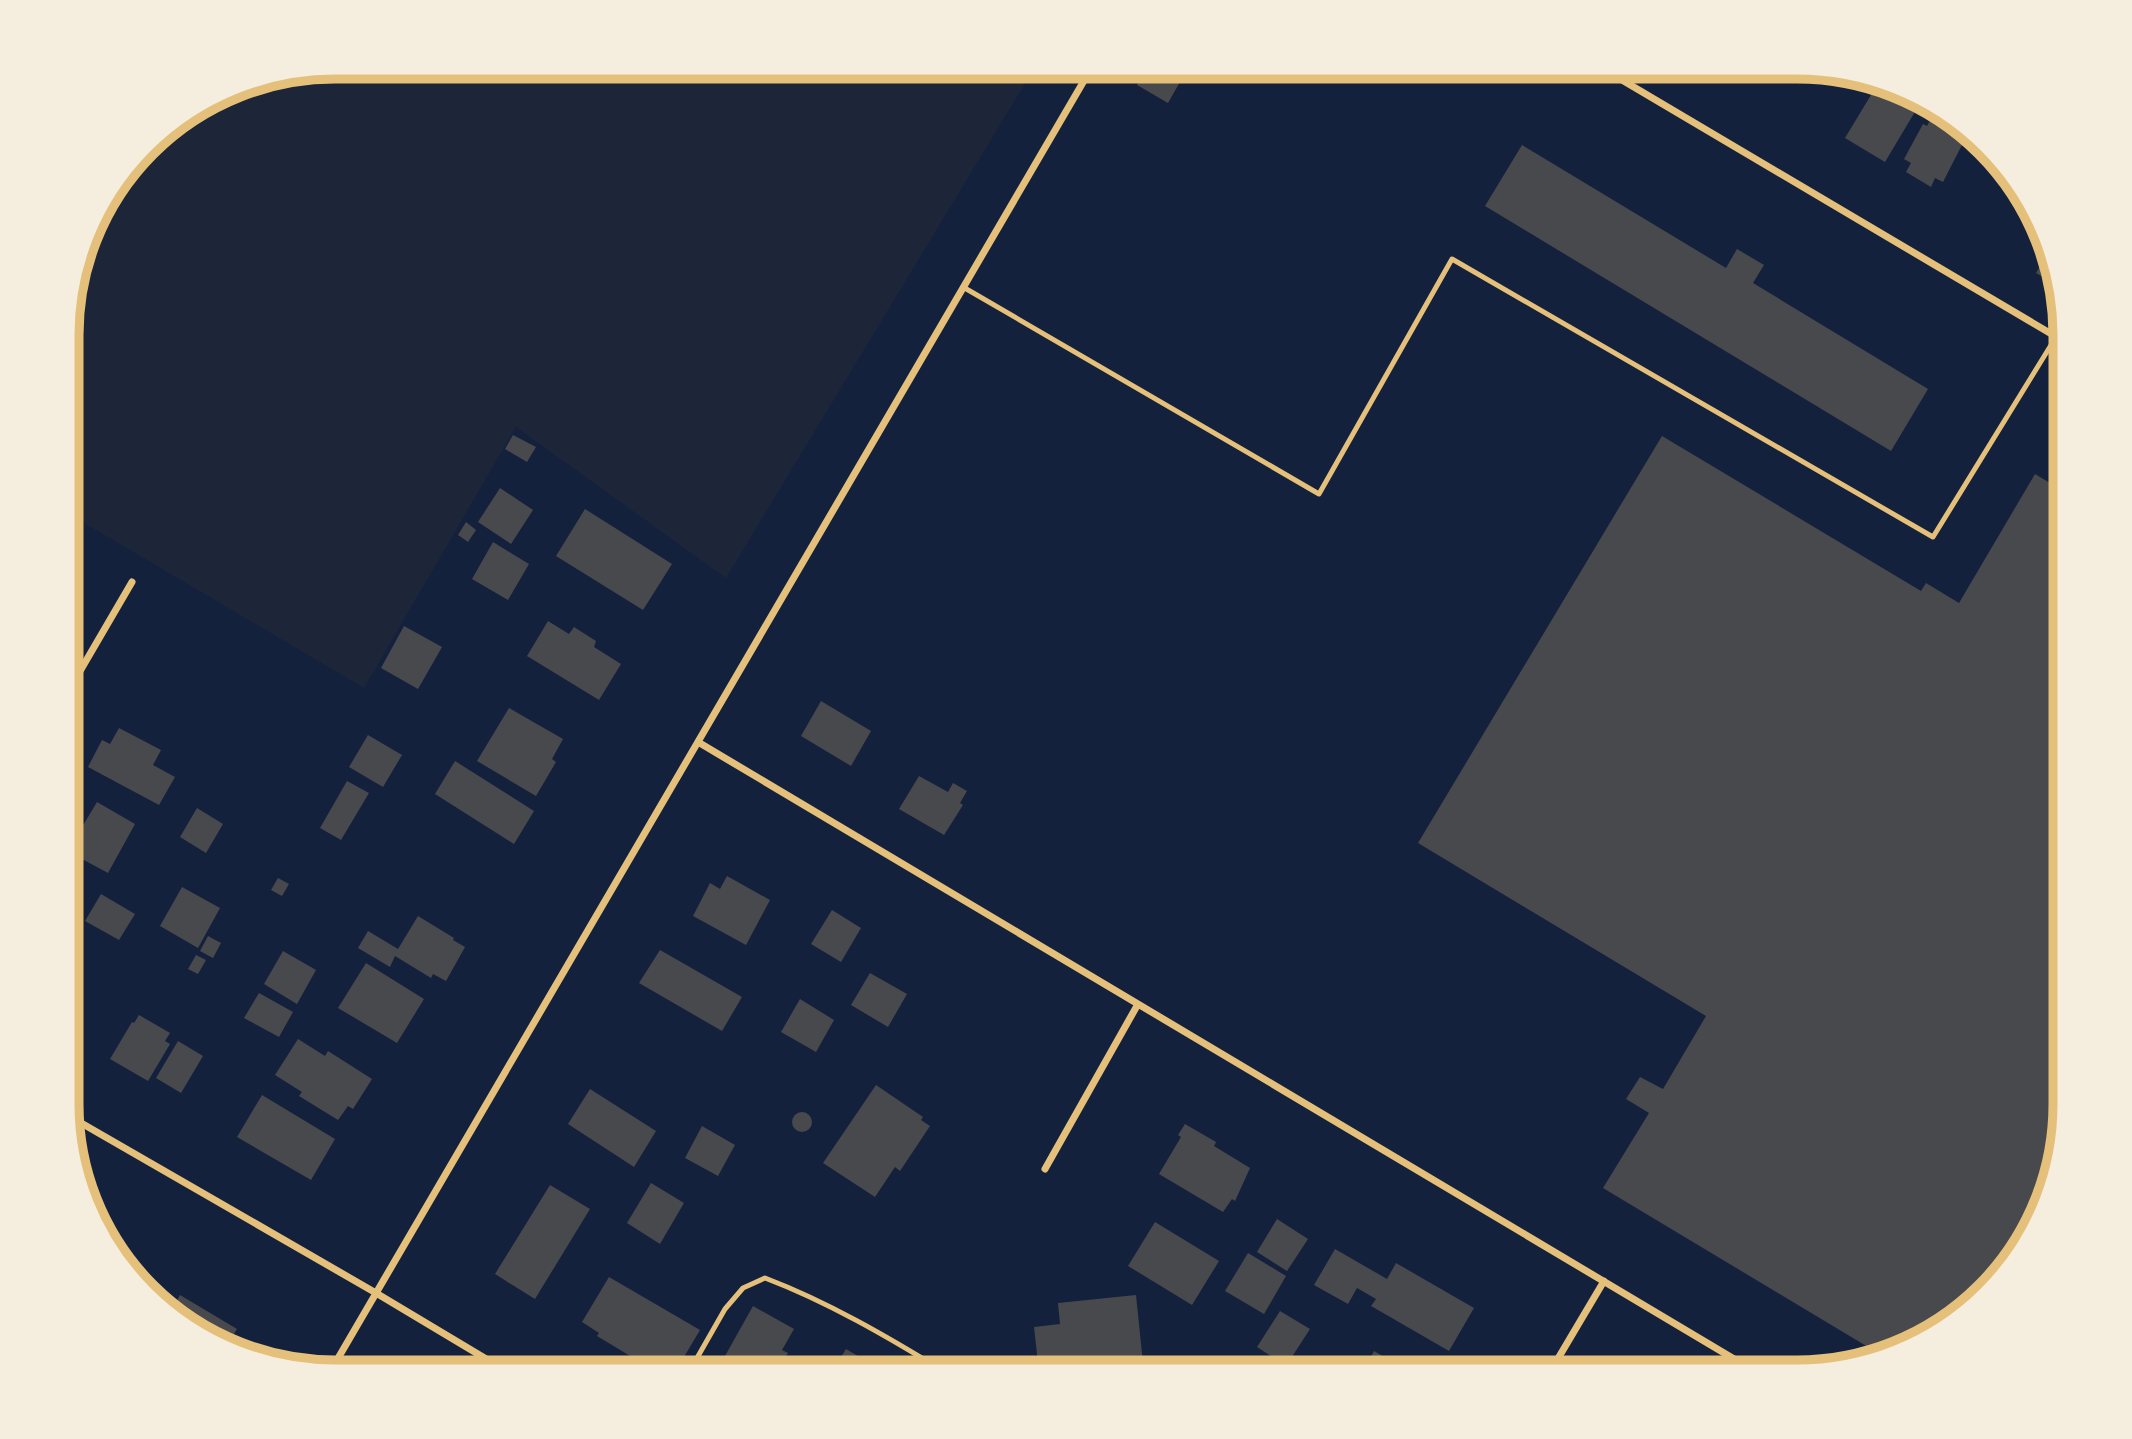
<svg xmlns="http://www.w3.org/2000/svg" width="2132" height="1439" viewBox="0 0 2132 1439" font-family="Helvetica,sans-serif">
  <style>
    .green { fill: #1d2539 }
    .building { fill: #48494c }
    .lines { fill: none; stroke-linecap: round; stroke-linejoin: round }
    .service { stroke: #e5c07b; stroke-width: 5 }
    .minor { stroke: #e5c07b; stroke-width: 7 }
    .rim { fill: none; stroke: #e5c07b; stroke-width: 9 }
  </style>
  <rect width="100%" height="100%" fill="#14213d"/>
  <path class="green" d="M335,67h700l-309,511 -210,-151 -152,261 -295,-174v-214l25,-84 64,-83 75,-46z"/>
  <path class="building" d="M1147,67h28l10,6 -17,30 -31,-18z
    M1880,80l42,20 -37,62 -40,-24z
    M1933,115l34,20 -24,47 -8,-4 -4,9 -25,-15 5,-9 -7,-4 19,-35 4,2z
    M1522,145l204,123 11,-19 27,16 -11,18 175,106 -37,62 -406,-245z
    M2046,256l3,10 6,18 -19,-11z
    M513,435l23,12 -9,15 -22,-13z
    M1662,436l259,155 5,-8 33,20 76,-129 30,18v629l-14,69 -31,63 -89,84 -53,16 -275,-165 46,-75 -23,-14 14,-22 23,12 43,-73 -288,-173z
    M500,488l33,22 -22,34 -33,-22z
    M585,509l87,55 -29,46 -87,-54z
    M466,522l10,8 -8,12 -10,-7z
    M493,542l36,22 -21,36 -36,-21z
    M548,621l21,13 5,-7 22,14 -2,6 27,17 -22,36 -72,-44z
    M404,626l38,21 -24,42 -37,-21z
    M821,701l50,30 -20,35 -50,-30z
    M509,708l54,31 -11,20 4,3 -20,34 -59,-35z
    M119,728l42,22 -8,15 22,12 -16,28 -71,-38 14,-27 8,4z
    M368,735l34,20 -19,32 -34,-20z
    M455,761l79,50 -20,33 -79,-50z
    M919,776l29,16 5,-9 14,8 -7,12 3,2 -19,30 -45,-26z
    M347,781l22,12 -28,47 -21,-12z
    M97,802l38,22 -27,49 -39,-21v-16l4,-8 6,4z
    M197,808l26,16 -17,29 -26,-16z
    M727,876l43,24 -24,45 -53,-29 17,-33 10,6z
    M278,878l11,6 -7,12 -11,-6z
    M182,887l38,21 -22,40 -38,-22z
    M101,894l34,20 -16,26 -34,-19z
    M69,898l12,8 -12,20z
    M832,910l29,18 -20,34 -30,-18z
    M418,916l36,22 -1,2 12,7 -19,34 -13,-7 -2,4 -36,-22 -5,11 -32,-19 10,-17 30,18z
    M208,936l13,7 -8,15 -13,-7z
    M660,950l82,47 -20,34 -83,-48z
    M283,951l33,19 -19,34 -33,-20z
    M196,955l10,5 -8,14 -10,-5z
    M366,963l58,36 -27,44 -59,-35z
    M870,973l37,21 -19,33 -37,-22z
    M259,993l34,19 -14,25 -35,-19z
    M800,999l34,21 -18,32 -35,-20z
    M139,1015l31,18 -5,8 5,3 -22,37 -38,-22 22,-37 2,1z
    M298,1039l27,17 3,-5 44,28 -19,30 -5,-3 -10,14 -39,-24 3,-4 -27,-17z
    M178,1041l25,15 -22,37 -25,-15z
    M876,1085l47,32 -2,3 9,6 -30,45 -5,-4 -20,30 -52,-34z
    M590,1089l66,42 -22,36 -66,-43z
    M262,1095l73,44 -24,41 -74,-43z
    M792 1122a10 10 0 1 1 20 0a10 10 0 1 1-20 0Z
    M1185,1124l31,18 -2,4 36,22 -15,33 -3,-2 -9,13 -64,-38 22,-37 -3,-2z
    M702,1126l33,19 -17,31 -33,-18z
    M651,1183l33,20 -24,41 -33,-21z
    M550,1185l40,24 -55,90 -40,-25z
    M1277,1219l31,20 -21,32 -30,-19z
    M1155,1222l64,39 -27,44 -64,-39z
    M1335,1249l52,30 9,-16 78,45 -25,43 -78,-45 5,-7 -19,-11 -9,16 -34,-19z
    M1248,1253l38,23 -22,38 -39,-23z
    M609,1277l91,53 -25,42 -16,-8 -4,7 -58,-35 2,-3 -17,-11z
    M180,1295l57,34 -11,18 -40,-20 -15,-16z
    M1136,1295l7,68 -104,9 -5,-45 26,-3 -2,-21z
    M753,1306l41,23 -12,21 6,3 -11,19h-61z
    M1280,1311l30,18 -24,37 -29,-19z
    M846,1349l39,23h-53z
    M1374,1351l36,21h-47z"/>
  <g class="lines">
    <path class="service" d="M963,287l356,207 133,-235 481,278 123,-200
      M689,1372l36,-63 18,-21 22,-10c63,24 123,59 180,94"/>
    <path class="minor" d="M1600,67l465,275
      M69,690l63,-108
      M698,742l1058,630
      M69,1116l307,177 132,79
      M1045,1169l93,-165
      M330,1372l762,-1305
      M1550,1372l54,-91"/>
  </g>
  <path d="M0 0H2132V1439H0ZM335 79H1797A256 256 0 0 1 2053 335V1104A256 256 0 0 1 1797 1360H335A256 256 0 0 1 79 1104V335A256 256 0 0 1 335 79Z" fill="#f5edde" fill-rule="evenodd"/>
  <path class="rim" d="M335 79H1797A256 256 0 0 1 2053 335V1104A256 256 0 0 1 1797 1360H335A256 256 0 0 1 79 1104V335A256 256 0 0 1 335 79Z"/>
</svg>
